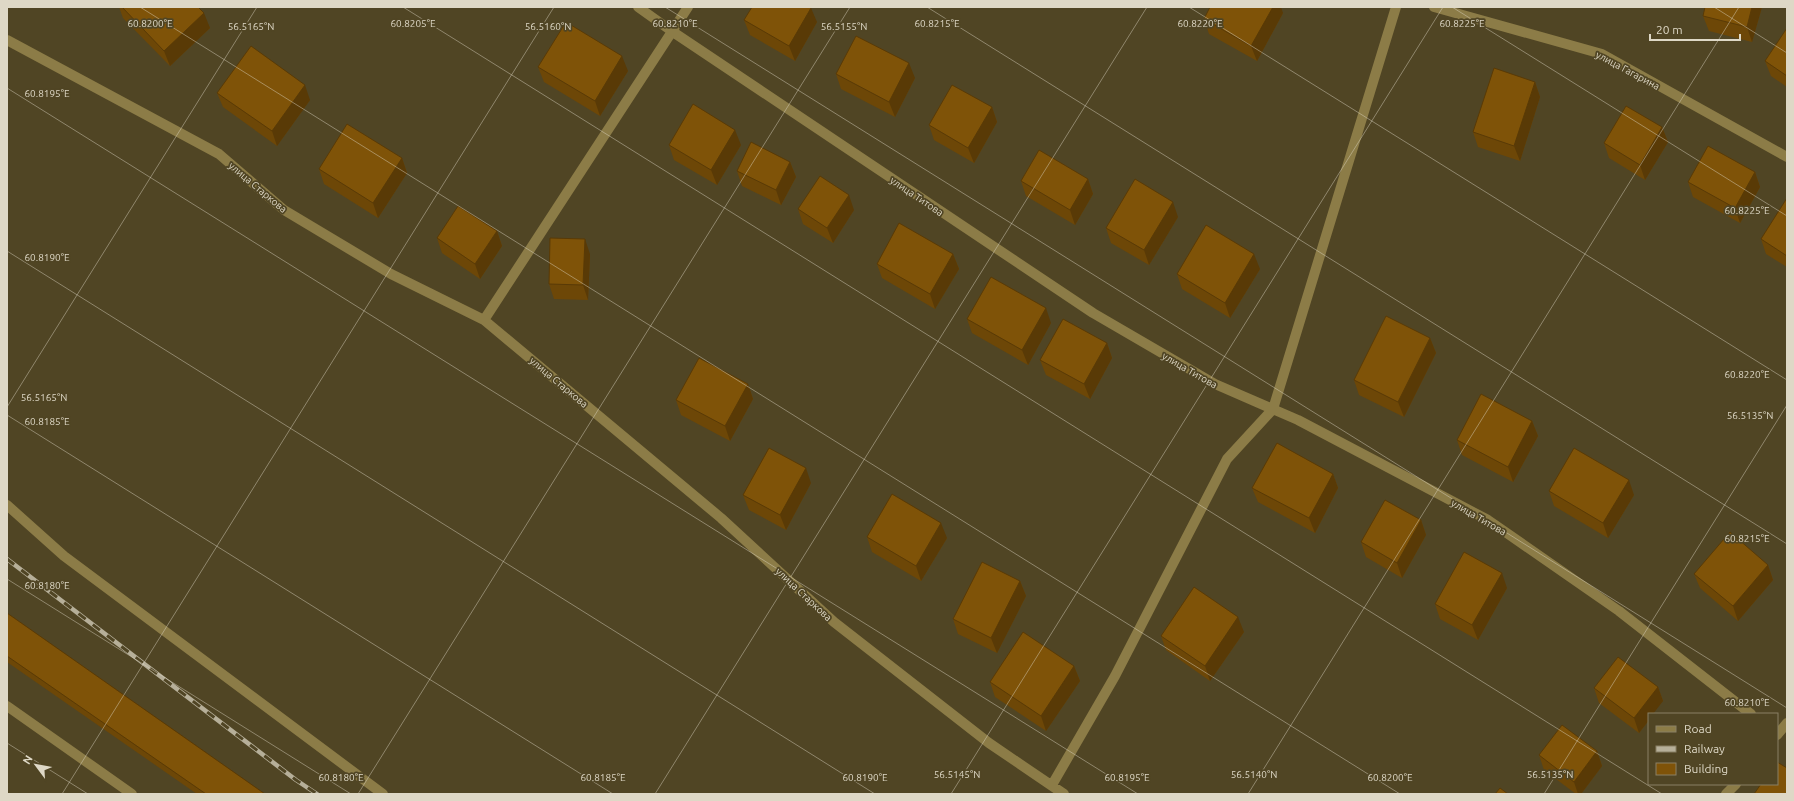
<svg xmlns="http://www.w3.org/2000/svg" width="1794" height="801" viewBox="0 0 1794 801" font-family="Ubuntu,sans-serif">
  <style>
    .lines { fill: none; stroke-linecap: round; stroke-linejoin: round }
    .minor { stroke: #8c7c47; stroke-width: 10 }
    .rail-casing { stroke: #b6af99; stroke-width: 4.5 }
    .rail { stroke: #504524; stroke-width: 3; stroke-dasharray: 9; stroke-linecap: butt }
    .wall { fill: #6d4707 }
    .shaded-wall { fill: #593a06 }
    .building { fill: #7f5308; stroke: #593a06 }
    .ticks { fill: none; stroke: #ded8c6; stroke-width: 1; stroke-opacity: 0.45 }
    .labels { text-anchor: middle; stroke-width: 3.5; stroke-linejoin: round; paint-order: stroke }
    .street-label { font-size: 10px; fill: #ded8c6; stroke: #504524 }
    .ticks-label { font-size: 10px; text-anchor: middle; fill: #ded8c6; stroke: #504524; stroke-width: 3.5; stroke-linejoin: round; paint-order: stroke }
  </style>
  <rect width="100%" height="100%" fill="#504524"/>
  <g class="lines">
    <path class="minor" d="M638,7l35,25 420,281 122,71 83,36 190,100 131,91 132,103
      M1434,7l168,47 185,103
      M7,40l212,114 65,56 107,64 93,46 237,198 113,104 155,121 75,51
      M484,320l204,-313
      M7,505l57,51 319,238
      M7,706l125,88
      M1777,735l10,-12
      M1052,785l63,-109 112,-217 46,-50 123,-402
      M1726,794l10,-10"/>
    <g class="rail-casing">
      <path id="rail" d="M7,559l289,221 21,14"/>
    </g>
    <use href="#rail" class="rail"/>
  </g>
  <path class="wall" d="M119,7h79l12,21 -40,38 -47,-48z
    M1762,7l-10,35 -43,-11 -6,-15z
    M1283,13l-26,48 -48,-27 -5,-15z
    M744,20l73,2 -22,39 -45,-26z
    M1787,28v59l-16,-11 -6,-15z
    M538,67l90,4 -28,45 -56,-34z
    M836,74l79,4 -20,39 -54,-28z
    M1535,82l5,15 -20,64 -42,-14 -5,-15z
    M217,93l93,7 -33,46 -54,-39z
    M992,107l5,15 -23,41 -40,-23 -5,-15z
    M1662,127l6,15 -23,38 -36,-22 -5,-15z
    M669,145h72l-24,40 -43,-25z
    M402,158l5,15 -29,45 -54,-34 -5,-15z
    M790,162l6,15 -15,28 -39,-19 -5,-15z
    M1755,172l5,15 -20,36 -47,-26 -5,-15z
    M1088,179l5,15 -18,31 -49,-29 -5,-15z
    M1787,198v69l-21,-13 -5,-15z
    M798,209l56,1 -21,33 -30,-19z
    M1178,217l-29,48 -38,-22 -5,-15z
    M497,231l5,15 -22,33 -38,-26 -5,-15z
    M590,254l-2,46 -34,-1 -5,-15z
    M953,254l6,15 -24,40 -53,-31 -5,-14z
    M1260,269l-30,49 -48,-29 -5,-15z
    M967,319l84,4 -23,42 -56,-32z
    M1430,338l6,15 -32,64 -45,-22 -5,-15z
    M1107,343l5,15 -22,41 -44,-24 -6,-15z
    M748,384l5,15 -23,42 -49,-26 -5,-15z
    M1532,421l6,15 -25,46 -51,-27 -5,-15z
    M1333,474l5,14 -23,45 -57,-31 -6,-14z
    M811,483l-25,47 -37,-20 -6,-15z
    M1549,491l85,4 -26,43 -54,-32z
    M1421,520l5,15 -24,43 -36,-21 -5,-15z
    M867,537l80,1 -26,43 -49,-29z
    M1768,565l5,15 -35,41 -38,-33 -6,-14z
    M1020,581l6,15 -29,57 -39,-19 -5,-15z
    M1507,588l-29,52 -38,-21 -5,-15z
    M7,613l258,181h-68l-190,-132z
    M1244,632l-34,49 -44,-31 -5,-14z
    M1074,666l6,15 -34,50 -51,-34 -5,-15z
    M1658,687l5,14 -14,13v6l-10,13 -40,-30 -5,-15z
    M1597,751l5,15 -21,28h-5l-32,-24 -5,-15z"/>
  <path class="shaded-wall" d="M1273,7h8l2,6 -26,48 -6,-15z
    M1752,7h10l-10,35 -5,-15z
    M811,8l6,14 -22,39 -6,-15z
    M204,13l6,15 -40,38 -6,-15z
    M622,56l6,15 -28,45 -5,-15z
    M909,63l6,15 -20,39 -6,-15z
    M1535,82l5,15 -20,64 -6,-15z
    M305,85l5,15 -33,46 -5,-15z
    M992,107l5,15 -23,41 -6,-15z
    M1662,127l6,15 -23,38 -5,-15z
    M735,130l6,15 -24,40 -6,-15z
    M402,158l5,15 -29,45 -5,-15z
    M790,162l6,15 -15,28 -5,-15z
    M1755,172l5,15 -20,36 -5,-15z
    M1088,179l5,15 -18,31 -5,-15z
    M849,195l5,15 -21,33 -6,-15z
    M1173,202l5,15 -29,48 -5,-15z
    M497,231l5,15 -22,33 -5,-15z
    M585,239l5,15 -2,46 -5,-15z
    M953,254l6,15 -24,40 -5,-15z
    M1254,254l6,15 -30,49 -5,-15z
    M1046,308l5,15 -23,42 -6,-15z
    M1430,338l6,15 -32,64 -6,-15z
    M1107,343l5,15 -22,41 -6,-15z
    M748,384l5,15 -23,42 -5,-15z
    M1532,421l6,15 -25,46 -5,-15z
    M806,468l5,15 -25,47 -6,-15z
    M1333,474l5,14 -23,45 -6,-15z
    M1629,480l5,15 -26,43 -5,-15z
    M1421,520l5,15 -24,43 -5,-15z
    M941,523l6,15 -26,43 -5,-15z
    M1768,565l5,15 -35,41 -5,-15z
    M1502,573l5,15 -29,52 -6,-15z
    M1020,581l6,15 -29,57 -6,-15z
    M1238,617l6,15 -34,49 -5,-15z
    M1074,666l6,15 -34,50 -5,-15z
    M1658,687l5,14 -10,13h-4v6l-10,13 -5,-15z
    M1597,751l5,15 -21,28h-3l-4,-12z"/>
  <path class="building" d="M122,7h76l6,6 -40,38z
    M752,7h58l1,1 -22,38 -45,-26z
    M1210,7h63l-22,39 -47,-27z
    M1705,7h47l-5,20 -44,-11z
    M566,22l56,34 -27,45 -57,-34z
    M1787,28v48l-22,-15z
    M856,36l53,27 -20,39 -53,-28z
    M251,46l54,39 -33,46 -55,-38z
    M1494,68l41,14 -21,64 -41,-14z
    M952,85l40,22 -24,41 -39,-23z
    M693,104l42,26 -24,40 -42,-25z
    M1626,106l36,21 -22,38 -36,-22z
    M347,124l55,34 -29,45 -54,-34z
    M751,142l39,20 -14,28 -39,-19z
    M1708,146l47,26 -20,36 -47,-26z
    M1039,150l49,29 -18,31 -49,-29z
    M820,176l29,19 -22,33 -29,-19z
    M1135,179l38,23 -29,48 -38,-22z
    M1787,198v58l-26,-17z
    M458,206l39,25 -22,33 -38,-26z
    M899,223l54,31 -23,40 -53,-30z
    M1206,225l48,29 -29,49 -48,-29z
    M550,238l35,1 -2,46 -34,-1z
    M991,277l55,31 -24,42 -55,-31z
    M1386,316l44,22 -32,64 -44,-22z
    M1063,319l44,24 -23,41 -44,-24z
    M699,358l49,26 -23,42 -49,-26z
    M1481,394l51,27 -24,46 -51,-27z
    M1277,443l56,31 -24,44 -57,-30z
    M769,448l37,20 -26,47 -37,-20z
    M1574,448l55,32 -26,43 -54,-32z
    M892,494l49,29 -25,43 -49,-29z
    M1385,500l36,20 -24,43 -36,-21z
    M1730,532l38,33 -35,41 -39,-32z
    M1464,552l38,21 -30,52 -37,-21z
    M982,562l38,19 -29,57 -38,-19z
    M1194,587l44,30 -33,49 -44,-30z
    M7,613l258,181h-59l-199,-138z
    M1023,632l51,34 -33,50 -51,-34z
    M1618,657l40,30 -24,31 -40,-30z
    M1562,725l35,26 -23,31 -35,-27z
    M1777,762l10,6v26h-33l7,-10h16z
    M1500,788l8,6h-13z"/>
  <path class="ticks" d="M140,7l1260,787M403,7l1259,787M665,7l1122,701M927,7l860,537M1189,7l598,373M1452,7l335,209M1714,7l73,46M7,88l1131,706M7,251l868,543M7,407l250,-400M7,415l606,379M7,579l344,215M7,743l81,51M62,794l492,-787M358,794l492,-787M655,794l492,-787M951,794l492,-787M1248,794l491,-787M1544,794l243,-389"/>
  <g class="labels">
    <g class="street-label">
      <text transform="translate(1628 70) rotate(28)" y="4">улица Гагарина</text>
      <text transform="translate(258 187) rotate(40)" y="4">улица Старкова</text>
      <text transform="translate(917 196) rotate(34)" y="4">улица Титова</text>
      <text transform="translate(1190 370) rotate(30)" y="4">улица Титова</text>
      <text transform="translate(559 382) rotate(40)" y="4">улица Старкова</text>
      <text transform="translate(1479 517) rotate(30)" y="4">улица Титова</text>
      <text transform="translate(804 594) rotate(43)" y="4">улица Старкова</text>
    </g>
  </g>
  <g class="ticks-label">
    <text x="150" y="27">60.8200°E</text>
    <text x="413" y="27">60.8205°E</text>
    <text x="675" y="27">60.8210°E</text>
    <text x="937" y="27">60.8215°E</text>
    <text x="1200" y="27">60.8220°E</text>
    <text x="1462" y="27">60.8225°E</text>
    <text x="251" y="30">56.5165°N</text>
    <text x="548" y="30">56.5160°N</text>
    <text x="844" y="30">56.5155°N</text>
    <text x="47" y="97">60.8195°E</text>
    <text x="1747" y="214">60.8225°E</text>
    <text x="47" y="261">60.8190°E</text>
    <text x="1747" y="378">60.8220°E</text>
    <text x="44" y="401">56.5165°N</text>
    <text x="1750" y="419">56.5135°N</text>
    <text x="47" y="425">60.8185°E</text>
    <text x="1747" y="542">60.8215°E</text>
    <text x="47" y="589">60.8180°E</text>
    <text x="1747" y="706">60.8210°E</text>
    <text x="957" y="778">56.5145°N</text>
    <text x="1254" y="778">56.5140°N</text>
    <text x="1550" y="778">56.5135°N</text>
    <text x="341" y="781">60.8180°E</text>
    <text x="603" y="781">60.8185°E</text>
    <text x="865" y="781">60.8190°E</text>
    <text x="1127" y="781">60.8195°E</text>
    <text x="1390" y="781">60.8200°E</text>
  </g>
  <rect width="1794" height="801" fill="none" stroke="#ded8c6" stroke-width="16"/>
  <rect x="1648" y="713" width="130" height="72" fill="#504524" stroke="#898065"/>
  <rect x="1656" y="726" width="20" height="6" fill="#8c7c47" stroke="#898065"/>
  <text x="1684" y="733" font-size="12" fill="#ded8c6">Road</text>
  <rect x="1656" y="746" width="20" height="6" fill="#b6af99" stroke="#898065"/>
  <text x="1684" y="753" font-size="12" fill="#ded8c6">Railway</text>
  <rect x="1656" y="763" width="20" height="12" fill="#7f5308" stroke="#898065"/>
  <text x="1684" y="773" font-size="12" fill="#ded8c6">Building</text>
  <g transform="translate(36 765) rotate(302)" stroke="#504524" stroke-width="3" paint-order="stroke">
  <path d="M0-3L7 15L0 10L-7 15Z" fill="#ded8c6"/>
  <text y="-6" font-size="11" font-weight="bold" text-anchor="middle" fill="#ded8c6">N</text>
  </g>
  <path d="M1650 34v6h90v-6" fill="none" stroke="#ded8c6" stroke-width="2"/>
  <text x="1656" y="34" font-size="12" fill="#ded8c6" stroke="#504524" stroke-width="3" paint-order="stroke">20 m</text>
</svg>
